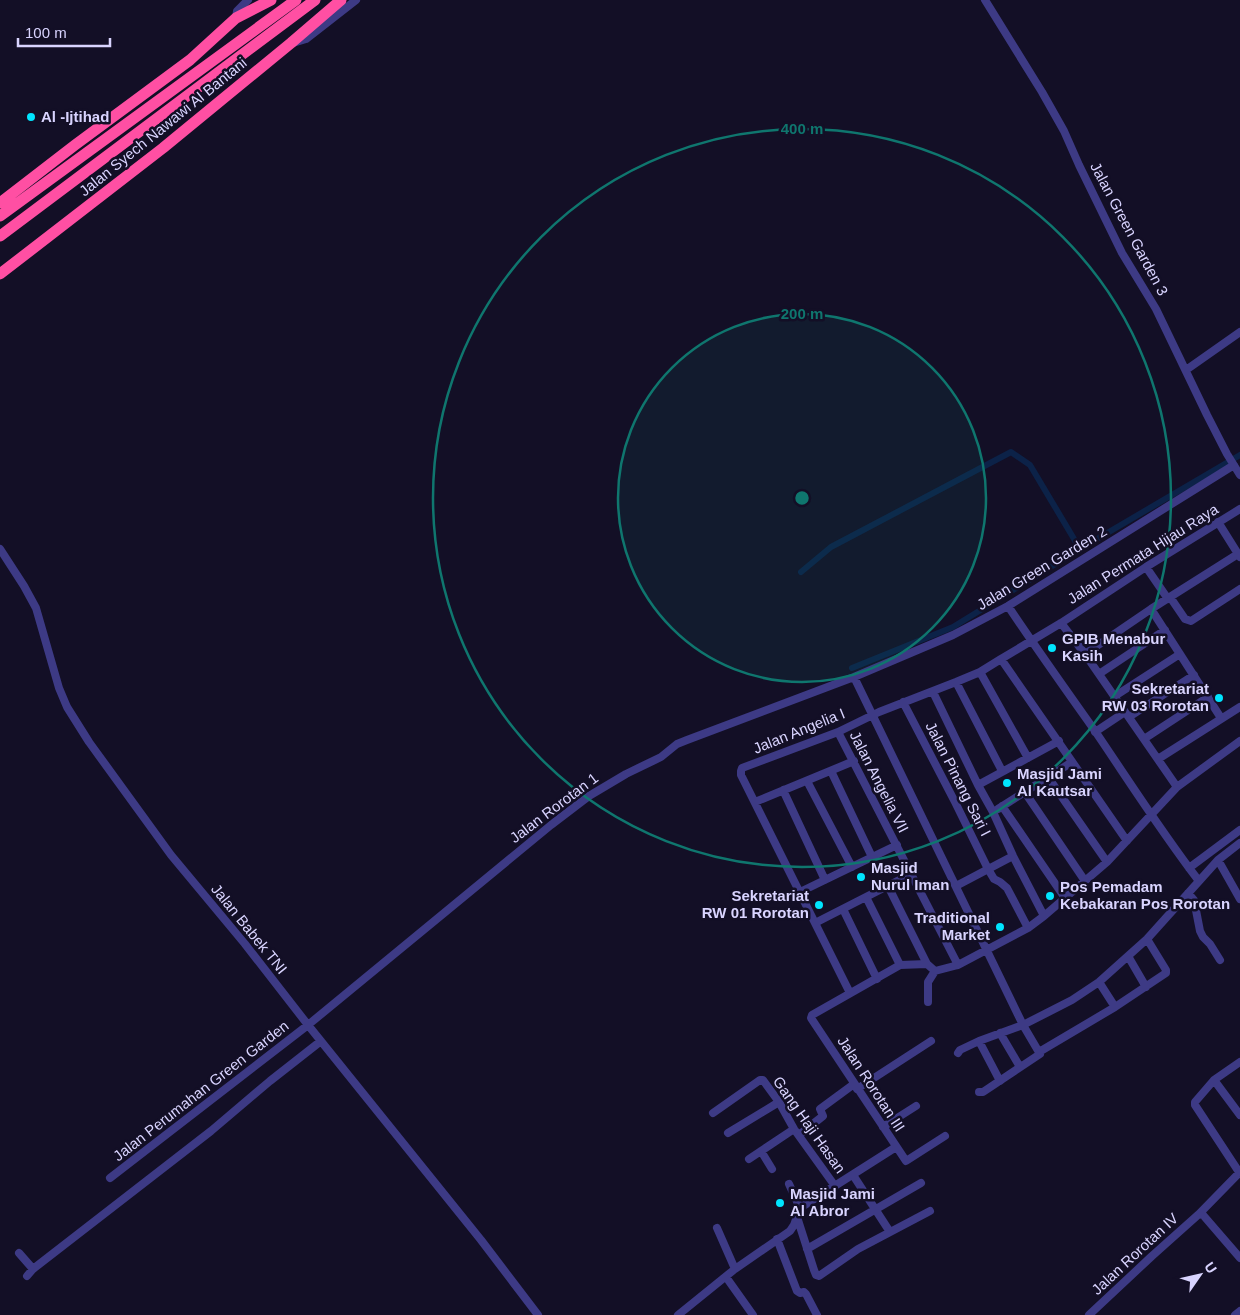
<svg xmlns="http://www.w3.org/2000/svg" width="1240" height="1315" viewBox="0 0 1240 1315" font-family="Arial,sans-serif">
  <style>
    .lines { fill: none; stroke-linecap: round; stroke-linejoin: round }
    .canal { stroke: #0c2248; stroke-width: 6 }
    .minor { stroke: #3d3a85; stroke-width: 8 }
    .highway { stroke: #ff4fa3; stroke-width: 11 }
    .ring { fill: none; stroke: #0f766e; stroke-width: 2.5 }
    .poi-dot { fill: #00e5ff; stroke: #130f26; stroke-width: 2 }
    .labels { text-anchor: middle; stroke-width: 5; stroke-linejoin: round; paint-order: stroke }
    .poi-label { font-size: 15px; font-weight: bold; fill: #d9d4ff; stroke: #130f26; text-anchor: start }
    .street-label { font-size: 15px; fill: #d9d4ff; stroke: #130f26 }
    .centre { fill: #0f766e; stroke: #130f26; stroke-width: 2.5 }
    .ring-label { font-size: 15px; text-anchor: middle; font-weight: bold; fill: #0f766e; stroke: #130f26; stroke-width: 5; stroke-linejoin: round; paint-order: stroke }
  </style>
  <rect width="100%" height="100%" fill="#130f26"/>
  <g class="lines">
    <path class="canal" d="M801,572l30,-25 180,-95 19,13 50,84 160,-94
      M852,668l101,-41 127,-78"/>
    <path class="minor" d="M985,0l57,92 22,39 15,34 43,88 34,56 51,106 20,39 13,21
      M236,18l1,-7 11,-11
      M293,43l13,-4 50,-39
      M1186,370l54,-38
      M1218,522l22,35
      M0,549l24,37 12,22 23,80 8,19 22,35 82,113 74,89 63,81 173,215 57,75
      M1146,567l22,32
      M1170,597l15,22 6,2 49,-32
      M1008,606c28,42 58,84 87,125 34,50 67,102 104,150
      M1151,609l70,109
      M1061,623l24,31 92,133
      M1085,654l66,-45 87,-55
      M1001,659l60,-36 85,-56 94,-58
      M980,672l48,86
      M1099,674l66,-44
      M854,677l169,348 17,29 -57,38h-4
      M956,682l45,87 1,3 -24,13
      M933,692l45,93 15,27 20,44 31,60
      M1115,696l65,-42
      M903,702l52,100 33,67 6,10 6,3 7,6 21,40
      M1129,717l65,-42
      M838,732l120,233
      M1095,732l30,-20
      M1144,739l64,-42
      M1158,759l82,-52
      M831,771l41,86
      M1002,772l57,-31
      M1048,777l59,85
      M807,781l45,86
      M783,790l42,90
      M1024,791l61,90
      M755,802l99,-41
      M1002,806l63,92
      M998,809l74,-47
      M1218,860l22,39
      M1189,868l51,-38
      M888,886l39,78
      M956,886l57,-30
      M800,892l97,-47
      M1188,893l6,7 6,31 3,6 7,7 10,16
      M866,897l34,68
      M843,909l34,70
      M815,923l96,-49
      M1128,956l18,31
      M935,971l23,-6 70,-37 16,-12 63,-54 70,-75 63,-46
      M935,971l-8,-7 -27,1 -88,50 -1,3 95,143 39,-25
      M850,993l-109,-218v-4l1,-3 96,-36 41,-20 77,-30 24,-10 21,-13 126,182
      M928,1002v-20l7,-11
      M1115,1007l51,-34v-3l-19,-31
      M1000,1033l20,34
      M979,1041l21,40
      M1039,1052l76,-45 -16,-25
      M958,1053l2,-3 19,-9 44,-16 49,-25 27,-18 48,-43 71,-79 22,-17
      M1214,1080l26,35
      M857,1089l74,-48
      M713,1113l47,-33h3l16,22 15,27 41,57
      M883,1127l33,-21
      M728,1133l51,-31
      M799,1135l24,-19 -3,-7 34,-25
      M761,1151l11,18
      M749,1159l45,-30
      M1239,1172l-44,-67v-3l19,-22 26,-18
      M853,1175l37,57
      M110,1178l198,-153 243,-200 38,-29 37,-22 35,-17 16,-13 10,-4 167,-63 99,-42 55,-29 226,-141
      M789,1184l11,24
      M1199,1214l41,-42
      M797,1217l17,53 2,5 3,1 39,-27 72,-38
      M717,1228l18,41
      M777,1239l20,52 3,2 4,-1 2,2 11,21
      M807,1249l114,-66
      M19,1253l14,16
      M27,1276l6,-7 178,-138 59,-50 51,-40
      M726,1277l27,38
      M678,1315l57,-46 55,-38 4,-6 6,-17 96,-61
      M1089,1315l63,-59 47,-42 4,1 37,43
      M1235,1315l5,-4"/>
    <path class="highway" d="M0,203l75,-58 115,-85 46,-42 35,-18
      M0,216l296,-216
      M0,236l315,-236
      M0,274l163,-126 128,-105 50,-43"/>
  </g>
  <circle cx="802" cy="498" r="184" fill="#0f766e" fill-opacity=".12"/>
  <g class="ring">
    <circle cx="802" cy="498" r="184"/>
    <circle cx="802" cy="498" r="369"/>
  </g>
  <g class="poi-dot">
    <circle cx="31" cy="117" r="5"/>
    <circle cx="1052" cy="648" r="5"/>
    <circle cx="1219" cy="698" r="5"/>
    <circle cx="1007" cy="783" r="5"/>
    <circle cx="861" cy="877" r="5"/>
    <circle cx="1050" cy="896" r="5"/>
    <circle cx="819" cy="905" r="5"/>
    <circle cx="1000" cy="927" r="5"/>
    <circle cx="780" cy="1203" r="5"/>
  </g>
  <g class="labels">
    <g class="poi-label">
      <text x="41" y="122">Al -Ijtihad</text>
      <text x="1062" y="644">GPIB Menabur<tspan x="1062" dy="17">Kasih</tspan></text>
      <text x="1209" y="694" text-anchor="end">Sekretariat<tspan x="1209" dy="17">RW 03 Rorotan</tspan></text>
      <text x="1017" y="779">Masjid Jami<tspan x="1017" dy="17">Al Kautsar</tspan></text>
      <text x="871" y="873">Masjid<tspan x="871" dy="17">Nurul Iman</tspan></text>
      <text x="1060" y="892">Pos Pemadam<tspan x="1060" dy="17">Kebakaran Pos Rorotan</tspan></text>
      <text x="809" y="901" text-anchor="end">Sekretariat<tspan x="809" dy="17">RW 01 Rorotan</tspan></text>
      <text x="990" y="923" text-anchor="end">Traditional<tspan x="990" dy="17">Market</tspan></text>
      <text x="790" y="1199">Masjid Jami<tspan x="790" dy="17">Al Abror</tspan></text>
    </g>
    <g class="street-label">
      <text transform="translate(163 127) rotate(-39)" y="5">Jalan Syech Nawawi Al Bantani</text>
      <text transform="translate(1129 229) rotate(62)" y="5">Jalan Green Garden 3</text>
      <text transform="translate(1143 554) rotate(-32)" y="5">Jalan Permata Hijau Raya</text>
      <text transform="translate(1042 568) rotate(-31)" y="5">Jalan Green Garden 2</text>
      <text transform="translate(799 731) rotate(-22)" y="5">Jalan Angelia I</text>
      <text transform="translate(958 779) rotate(63)" y="5">Jalan Pinang Sari I</text>
      <text transform="translate(879 782) rotate(63)" y="5">Jalan Angelia VII</text>
      <text transform="translate(554 808) rotate(-37)" y="5">Jalan Rorotan 1</text>
      <text transform="translate(249 929) rotate(51)" y="5">Jalan Babek TNI</text>
      <text transform="translate(871 1084) rotate(57)" y="5">Jalan Rorotan III</text>
      <text transform="translate(201 1091) rotate(-38)" y="5">Jalan Perumahan Green Garden</text>
      <text transform="translate(809 1125) rotate(55)" y="5">Gang Haji Hasan</text>
      <text transform="translate(1135 1254) rotate(-43)" y="5">Jalan Rorotan IV</text>
    </g>
  </g>
  <circle cx="802" cy="498" r="8" class="centre"/>
  <g class="ring-label">
    <text x="802" y="134">400 m</text>
    <text x="802" y="319">200 m</text>
  </g>
  <g transform="translate(1200 1275) rotate(56)" stroke="#130f26" stroke-width="4" paint-order="stroke">
  <path d="M0-4L9 19L0 12L-9 19Z" fill="#d9d4ff"/>
  <text y="-8" font-size="14" font-weight="bold" text-anchor="middle" fill="#d9d4ff">U</text>
  </g>
  <path d="M18 38v8h92v-8" fill="none" stroke="#d9d4ff" stroke-width="2.5"/>
  <text x="25" y="38" font-size="15" fill="#d9d4ff" stroke="#130f26" stroke-width="4" paint-order="stroke">100 m</text>
</svg>
